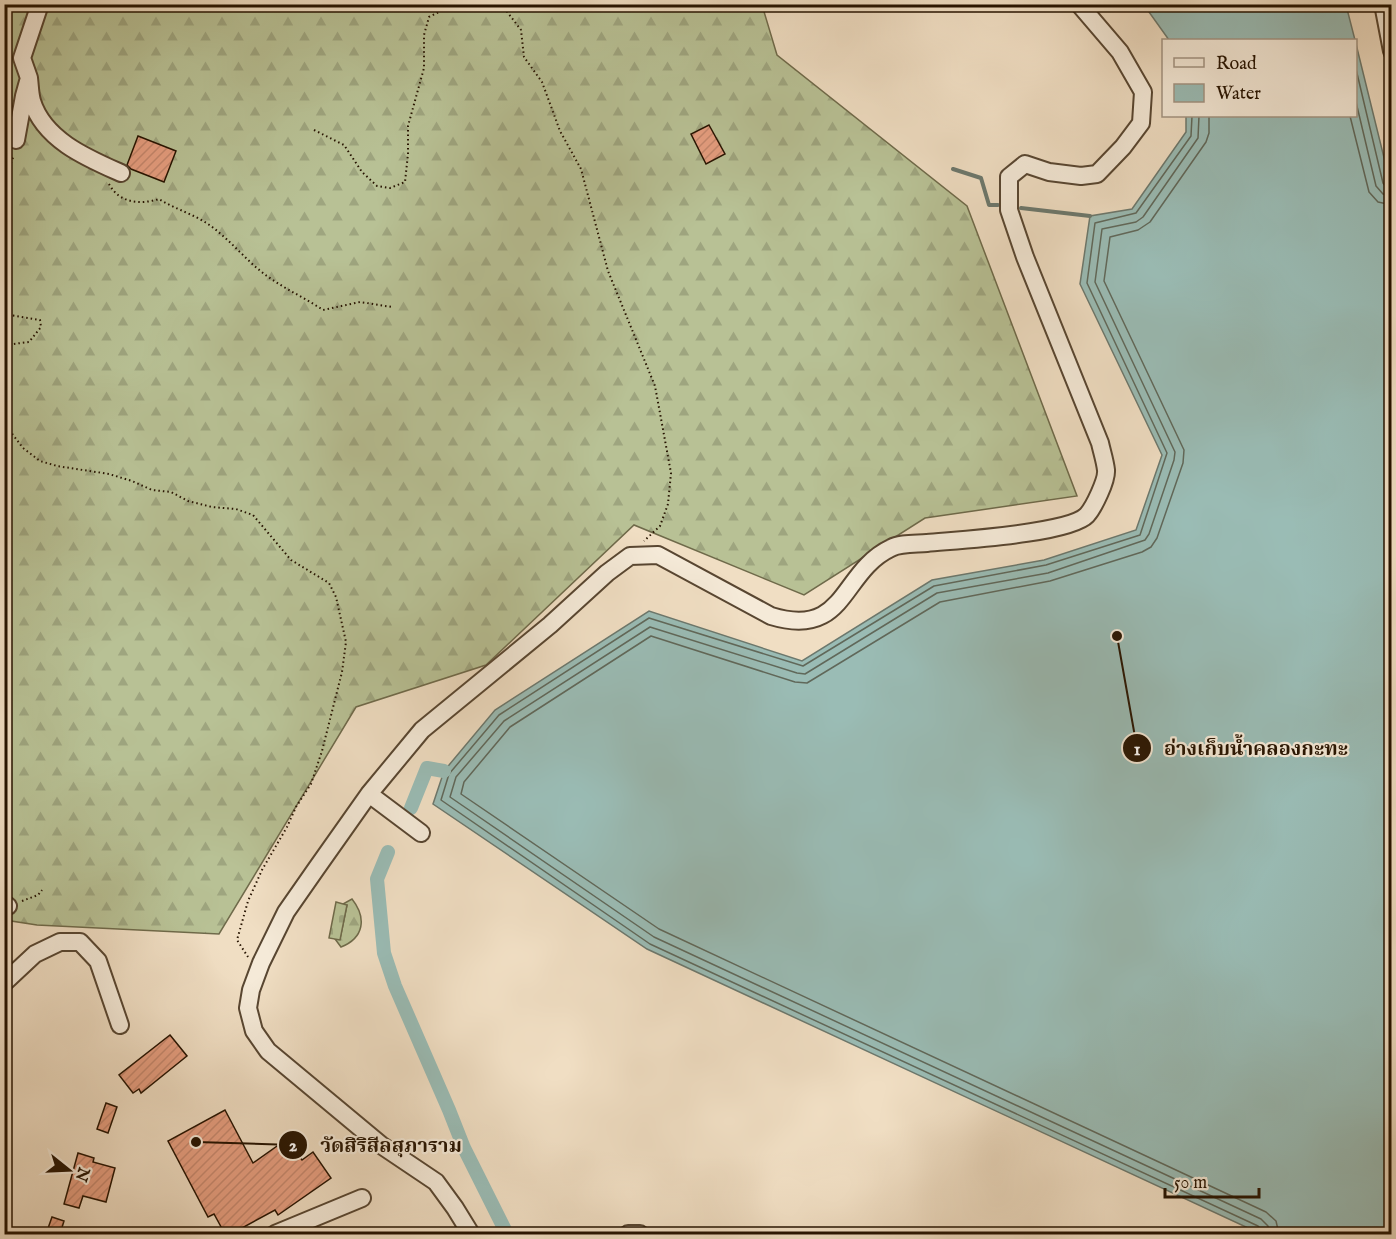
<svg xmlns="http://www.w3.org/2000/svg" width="1396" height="1239" viewBox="0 0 1396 1239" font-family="'IM FELL English','Noto Serif Thai',serif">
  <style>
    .forest { fill: url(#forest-firs); stroke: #6f6a4a; stroke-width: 1.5 }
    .cemetery { fill: url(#cemetery-stones); stroke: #6f6a4a; stroke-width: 1.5 }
    .water { fill: #9abcb5; stroke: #6c786d; stroke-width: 1.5 }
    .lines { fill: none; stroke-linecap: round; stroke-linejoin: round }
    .shore { stroke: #60685a; stroke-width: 1.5 }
    .stream { stroke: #6c786d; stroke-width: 4 }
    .canal { stroke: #9abcb5; stroke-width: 14 }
    .building { fill: url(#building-hatch); stroke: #261300; stroke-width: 1.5 }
    .minor-casing { stroke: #584631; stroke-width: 20 }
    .path { stroke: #261300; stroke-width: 2; stroke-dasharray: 1.5 3; stroke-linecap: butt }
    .minor { stroke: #f5ead8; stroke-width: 16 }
    .leader { fill: none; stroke: #261300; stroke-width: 2 }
    .callout-dot { fill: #261300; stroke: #f5ead8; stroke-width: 2 }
    .mark-label { font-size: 18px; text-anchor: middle; font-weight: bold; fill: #fff }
    .callout-label { font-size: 20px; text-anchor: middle; font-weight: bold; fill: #261300; stroke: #f5ead8; stroke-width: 4.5; stroke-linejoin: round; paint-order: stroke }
  </style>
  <defs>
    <pattern id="forest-firs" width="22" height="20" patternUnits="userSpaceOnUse" patternTransform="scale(1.5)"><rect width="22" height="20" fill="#b8c195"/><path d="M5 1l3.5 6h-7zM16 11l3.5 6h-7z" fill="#9ea57f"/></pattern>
    <pattern id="cemetery-stones" width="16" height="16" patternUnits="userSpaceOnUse" patternTransform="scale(1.5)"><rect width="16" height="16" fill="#b8c195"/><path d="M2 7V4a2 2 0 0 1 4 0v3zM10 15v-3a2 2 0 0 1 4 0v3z" fill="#9ea57f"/></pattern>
    <pattern id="building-hatch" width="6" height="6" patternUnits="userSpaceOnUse" patternTransform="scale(1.5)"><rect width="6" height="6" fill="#e69e80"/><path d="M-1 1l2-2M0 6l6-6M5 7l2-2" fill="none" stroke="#c5876d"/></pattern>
  </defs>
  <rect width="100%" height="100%" fill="#f0dec3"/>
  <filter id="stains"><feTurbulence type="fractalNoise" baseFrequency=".00333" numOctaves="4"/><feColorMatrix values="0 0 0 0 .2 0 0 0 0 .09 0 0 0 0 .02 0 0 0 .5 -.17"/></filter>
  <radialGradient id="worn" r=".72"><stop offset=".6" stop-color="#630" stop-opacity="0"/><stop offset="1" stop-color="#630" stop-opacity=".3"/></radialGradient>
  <path class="forest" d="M4,5h758l15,50 190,151 110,290 -152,22 -121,77 -170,-70 -148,140 -130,42 -137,227 -182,-9 -32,-5z
    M352,899c15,19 12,39 -11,48l-6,-8h5l7,-34 -4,-1z"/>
  <path class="cemetery" d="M336,902l11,3 -7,35 -11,-2z"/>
  <path class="water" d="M1144,5h202l9,35h-186z
    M1356,44l36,146 -1,1044h-130l-614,-285 -214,-145 11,-33 51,-61 154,-99 153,50 130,-81 112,-20 92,-30 26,-75 -82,-171 10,-68 42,-7 54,-77v-16h170z"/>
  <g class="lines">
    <path class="shore" d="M1356,69l27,114 3,4 6,1
      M1356,102l20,84 7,8 9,2
      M1192,116l-1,20 -55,77 -41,10 -8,60 80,170 -27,82 -94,30 -112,21 -131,80 -154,-48 -150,97 -50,59 -8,26 209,144 608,282 3,3 1,5
      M1199,116l-1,22 -55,79 -7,5 -34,7 -7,53 80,170 -1,8 -25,74 -4,6 -97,33 -111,20 -132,81 -8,-1 -147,-46 -146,94 -48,56 -6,20 204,140 607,282 7,7 1,8
      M1209,116v17l-3,9 -56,80 -12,8 -28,7 -6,44 80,169 -1,13 -26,75 -6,9 -9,5 -92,29 -110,21 -133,81 -12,-1 -144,-46 -141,91 -46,55 -3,12 198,135 607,283 10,9 3,13
      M1350,116l19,76 9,10 14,3"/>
    <path class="stream" d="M953,169l28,9 8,27h9
      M1021,208l69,8"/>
    <path class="canal" d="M411,808l16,-40 17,3
      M388,852l-11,27 7,74 11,33 54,124 15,38 43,86"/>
  </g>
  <path class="building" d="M709,125l16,29 -19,10 -15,-30z
    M138,136l38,15 -12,31 -33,-13 -4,-4z
    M170,1035l17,21 -46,37 -2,-4 -6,4 -14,-18z
    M106,1103l11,4 -9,26 -11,-4z
    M225,1110l28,53 34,-24 15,21 11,-8 18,26 -53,37 -3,-5 -44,24h-6l-11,-20 -6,3 -40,-76z
    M78,1153l16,5 -1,4 22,6 -9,34 -23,-6 -4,12 -15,-4z
    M52,1217l12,4 -4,13h-14z"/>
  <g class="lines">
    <g class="minor-casing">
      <path id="minor" d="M1383,4l9,47
        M29,78c1,8 1,16 3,23 12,39 55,57 89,72
        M16,140l8,-44 5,-18 -7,-20 18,-54
        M369,794l52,39
        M4,907l4,-1
        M4,983l31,-29 25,-12h20l18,19 22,64
        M275,1234l87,-36
        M471,1234l-16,-26 -19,-26 -55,-37 -113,-94 -14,-20 -6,-23 3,-18 10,-27 25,-51 30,-43 53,-75 53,-64 128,-105 57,-52 23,-17 28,-1 113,61c76,23 69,-44 120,-68 9,-5 25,-4 36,-5 30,-3 142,-9 160,-28 7,-8 20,-35 19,-45 -1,-9 -4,-18 -6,-27l-75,-186 -16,-47v-33l16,-13 24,8 32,4 16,-2 26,-27 18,-24 2,-31 -23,-40 -41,-48
        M628,1234h12"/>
    </g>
    <path class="path" d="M486,4l19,5 16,21 3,27 18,25 18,49 21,38 27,102 47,115 16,87 -3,31 -8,22 -16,15
      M314,130l30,15 18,27 15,14 13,2 15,-6 3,-28v-28l16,-58v-33l5,-18 22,-11 12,-2
      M4,169l7,-6 3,-8
      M109,184c10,19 31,21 50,15 16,10 34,15 49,25 22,15 38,37 59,52 18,13 38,22 56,34l37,-8 32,5
      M4,314l36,6 1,7 -12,15 -16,2 -9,7
      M4,423l19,25 17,13 17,5 52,8 23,7 20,9 19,2 17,9 24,6 24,2 17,6 38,45 38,23 7,14 10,45 -4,30 -20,79 -11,33 -15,23 -9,20 -25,43 -14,31 -11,39 11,17
      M22,901l16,-6 4,-5"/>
    <use href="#minor" class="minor"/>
  </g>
  <path class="leader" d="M1117 636L1137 748M196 1142L293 1145"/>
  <g class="callout-dot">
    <circle cx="1117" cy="636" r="6"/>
    <circle cx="196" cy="1142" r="6"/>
    <circle cx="1137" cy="748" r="15"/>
    <circle cx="293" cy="1145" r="15"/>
  </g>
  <g class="mark-label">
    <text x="1137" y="755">1</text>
    <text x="293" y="1151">2</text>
  </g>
  <g class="callout-label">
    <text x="1256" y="755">อ่างเก็บน้ำคลองกะทะ</text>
    <text x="391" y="1152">วัดสิริสีลสุภาราม</text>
  </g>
  <rect width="1396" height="1239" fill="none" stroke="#f0dec3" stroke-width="24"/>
  <rect x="6" y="6" width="1384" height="1227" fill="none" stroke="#261300" stroke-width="3"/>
  <rect x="12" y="12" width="1372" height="1215" fill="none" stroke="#261300" stroke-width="1.5"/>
  <rect x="1162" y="39" width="195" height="78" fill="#f5ead8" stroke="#a29482" stroke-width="1.5"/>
  <rect x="1174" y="58" width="30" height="9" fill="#f5ead8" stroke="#a29482" stroke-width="1.5"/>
  <text x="1216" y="69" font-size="18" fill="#261300">Road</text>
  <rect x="1174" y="84" width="30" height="18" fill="#9abcb5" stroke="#a29482" stroke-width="1.5"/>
  <text x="1216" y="99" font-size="18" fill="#261300">Water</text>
  <g transform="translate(69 1170) rotate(108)" stroke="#f5ead8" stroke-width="4.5" paint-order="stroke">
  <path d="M0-4.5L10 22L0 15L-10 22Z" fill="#261300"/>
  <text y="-9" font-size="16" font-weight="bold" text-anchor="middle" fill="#261300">N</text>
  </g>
  <path d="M1165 1188v9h94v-9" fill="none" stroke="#261300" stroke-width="3"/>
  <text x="1174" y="1188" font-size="18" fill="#261300" stroke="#f5ead8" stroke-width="4.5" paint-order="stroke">50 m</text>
  <rect width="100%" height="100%" filter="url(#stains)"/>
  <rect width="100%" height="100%" fill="url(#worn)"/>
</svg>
